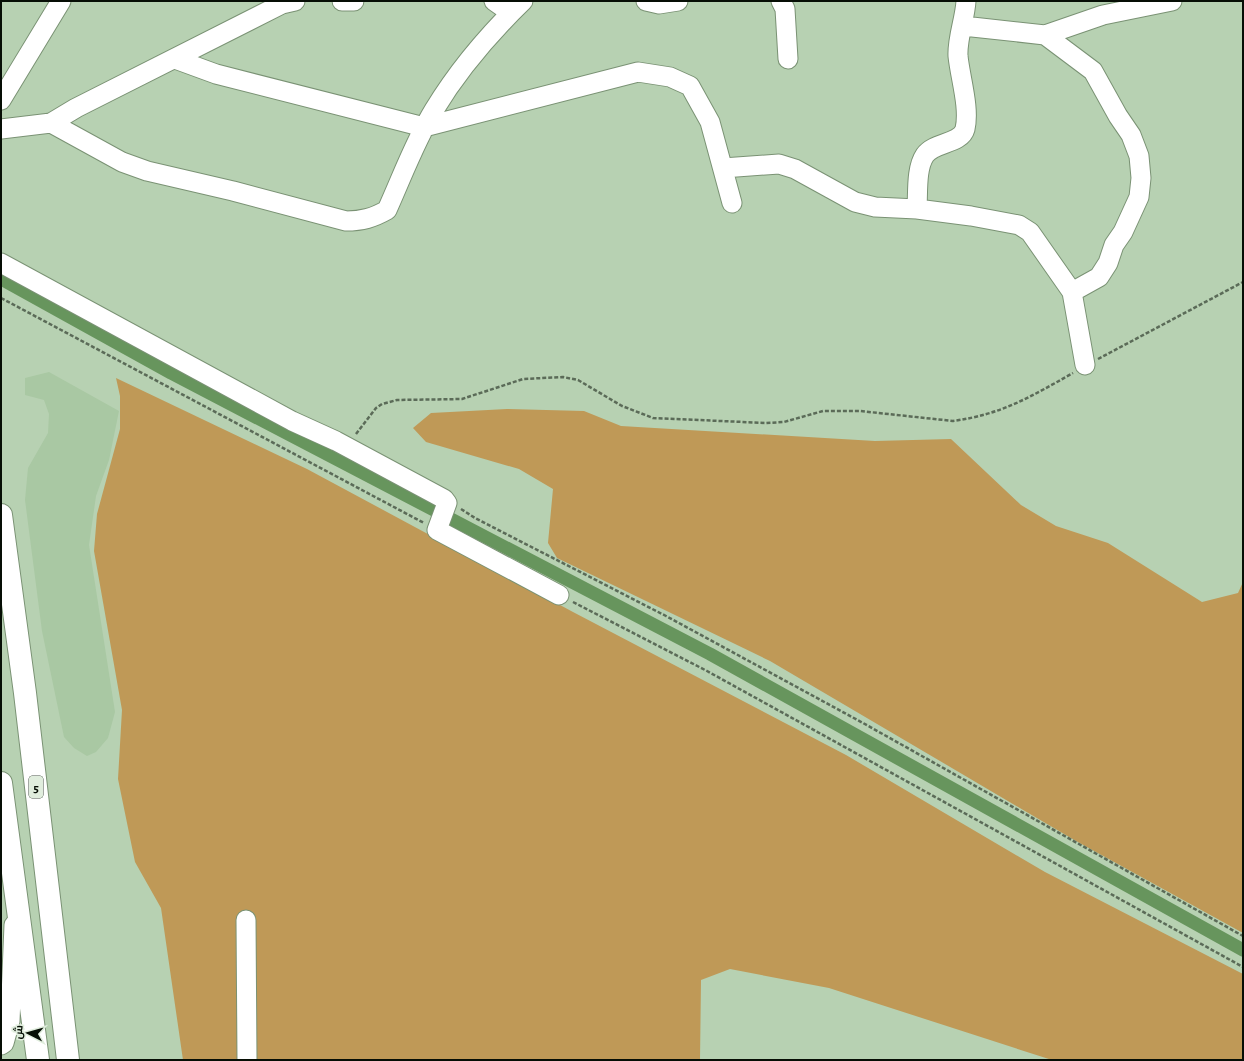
<svg xmlns="http://www.w3.org/2000/svg" width="1244" height="1061" viewBox="0 0 1244 1061" font-family="'Alegreya Sans',Cairo,sans-serif">
  <style>
    .built { fill: #a9c8a3 }
    .green { fill: #bf9957 }
    .lines { fill: none; stroke-linecap: round; stroke-linejoin: round }
    .canal { stroke: #67955d; stroke-width: 13 }
    .minor-casing { stroke: #7a9274; stroke-width: 21 }
    .highway-casing { stroke: #7a9274; stroke-width: 24 }
    .path { stroke: #5b6b58; stroke-width: 2.5; stroke-dasharray: 4 2; stroke-linecap: butt }
    .minor { stroke: #fff; stroke-width: 19 }
    .highway { stroke: #fff; stroke-width: 22 }
    .labels { text-anchor: middle; stroke-width: 3.5; stroke-linejoin: round; paint-order: stroke }
    .shield { fill: #e0eddd; stroke: #475146; stroke-width: 1 }
    .shield-label { font-size: 13px; font-weight: bold; fill: #060e05 }
  </style>
  <rect width="100%" height="100%" fill="#b7d1b2"/>
  <path class="built" d="M49,372l70,39 -10,49 -13,36 -7,49 26,167 -7,26 -12,14 -9,4 -13,-8 -10,-11 -22,-106 -17,-131 3,-32 20,-35 1,-19 -5,-14 -19,-5v-17z"/>
  <path class="green" d="M116,378l191,91 266,143 273,143 199,117 198,102v86h-191l-223,-72 -99,-19 -29,11 -1,80h-517l-22,-152 -26,-46 -17,-83 4,-69 -28,-159 3,-37 23,-85v-33z
    M507,409l77,2 37,15 254,15 76,-2 70,66 35,21 52,17 94,59 36,-9 5,-11v351l-167,-92 -306,-180 -213,-103 -9,-15 5,-54 -34,-20 -93,-27 -13,-14 18,-15z"/>
  <g class="lines">
    <path class="canal" d="M1,279l170,94 539,281 533,296"/>
    <g class="minor-casing">
      <path id="minor" d="M342,1h12
        M494,1l17,12
        M646,1l13,3 19,-3
        M781,1l4,8 3,50
        M963,26l82,9 58,-20 69,-14
        M1045,35l48,36 25,45 13,19 8,21 2,22 -2,19 -16,35 -9,13 -6,18 -9,14 -27,15
        M175,59l41,15 208,53 214,-55 32,5 20,9 20,36 22,81
        M1,100l60,-99
        M51,123l71,39 25,9 86,20 113,30c16,0 27,-3 41,-11 15,-33 28,-69 47,-100 23,-38 57,-78 89,-109
        M1,129l50,-6 25,-15 206,-104 13,-3
        M723,168l56,-4 16,5 60,33 20,5 42,2 54,7 48,9 11,7 42,60 13,73
        M917,209c1,-17 -1,-41 8,-54 9,-13 36,-11 40,-26 5,-21 -5,-52 -7,-73 -1,-18 7,-37 8,-55
        M1,263l291,158 44,20 108,58 3,4 -10,27 122,65
        M246,920l1,140
        M1,1045l3,-2 6,-22 4,-96"/>
    </g>
    <g class="highway-casing">
      <path id="highway" d="M1,515l24,178 43,367
        M1,783l37,277"/>
    </g>
    <path class="path" d="M1,298l423,225
      M1098,359l145,-77
      M356,434l20,-26 6,-4 15,-4 65,-1 61,-20 40,-2 15,3 44,26 31,12 113,5 18,-1 39,-11h37l93,10c50,-7 77,-24 120,-48
      M461,509l14,9 191,98 197,107 380,213
      M573,602l134,69 536,296"/>
    <use href="#minor" class="minor"/>
    <use href="#highway" class="highway"/>
  </g>
  <g class="labels">
    <rect class="shield" x="29" y="776" width="14" height="22" rx="3"/>
    <g class="shield-label">
      <text x="36" y="792">5</text>
    </g>
  </g>
  <rect width="1244" height="1061" fill="none" stroke="#060e05" stroke-width="4"/>
  <g transform="translate(28 1033) rotate(276)" stroke="#e0eddd" stroke-width="3" paint-order="stroke">
  <path d="M0-3L7 15L0 10L-7 15Z" fill="#060e05"/>
  <text y="-6" font-size="11" font-weight="bold" text-anchor="middle" fill="#060e05">ش</text>
  </g>
</svg>
